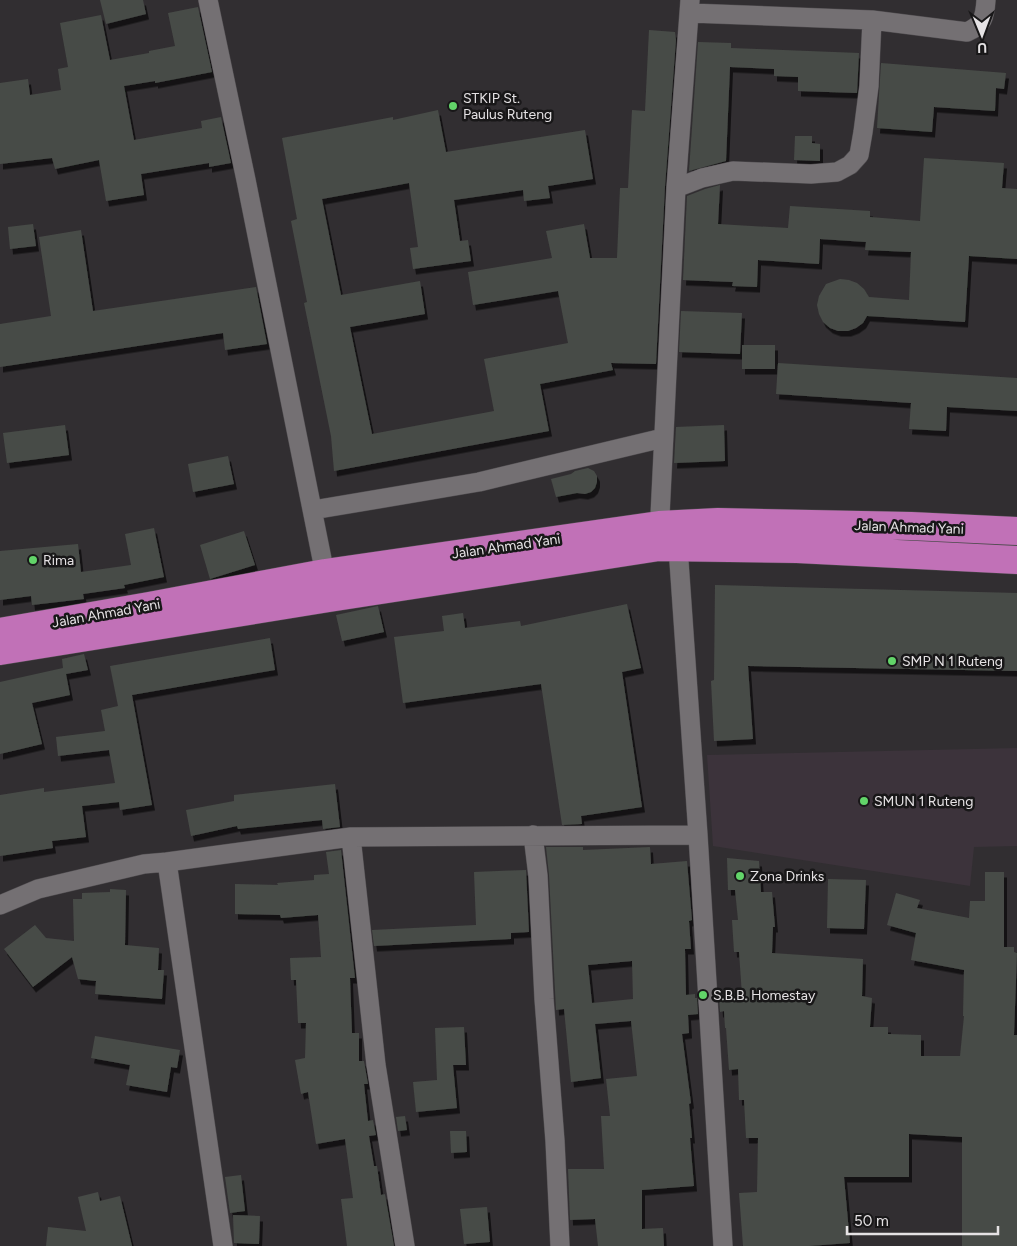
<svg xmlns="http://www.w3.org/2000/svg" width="1017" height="1246" viewBox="0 0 1017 1246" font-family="Figtree,sans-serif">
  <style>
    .built { fill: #3c333b }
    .building { fill: #474b47; fill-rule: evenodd; filter: url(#shadow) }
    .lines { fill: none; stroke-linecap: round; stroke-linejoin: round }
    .street-casing { stroke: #4e4b4e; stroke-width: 20 }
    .highway-casing { stroke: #4e4b4e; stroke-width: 29 }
    .street { stroke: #747073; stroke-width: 19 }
    .highway { stroke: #c171b7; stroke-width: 28 }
    .poi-dot { fill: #62d469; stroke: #181718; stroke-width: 2 }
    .labels { text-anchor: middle; stroke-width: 5; stroke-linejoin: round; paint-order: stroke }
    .poi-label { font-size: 14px; fill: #e5e2e4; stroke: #181718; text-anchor: start }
    .street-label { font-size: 14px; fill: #e5e2e4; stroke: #181718 }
  </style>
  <defs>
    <filter id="shadow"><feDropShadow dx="3" dy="5.5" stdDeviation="0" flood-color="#0009"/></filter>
  </defs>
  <rect width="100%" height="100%" fill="#312e31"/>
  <path class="built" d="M1017,748v98l-43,1 -4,39 -257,-40 -6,-91z"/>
  <path class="building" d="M100,0h43l3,14 -40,10z
    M198,7l14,65 -57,11v-2l-31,5 10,54 68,-12 -1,-7 20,-4 10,46 -22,4v-4l-68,11 3,21 -38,6 -7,-41 -44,9 -3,-11 -52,6v-81l28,-4 2,16 31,-5 -3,-21 10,-2 -8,-44 41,-8 9,45 39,-7v-2l26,-5 -7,-33z
    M649,30l26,2 1,8 -11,147 -9,177 -45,-1 2,7 -73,14 9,47 -215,40 -3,-35 -27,-133 3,-1 -16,-81 6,-2 -15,-81 111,-21v3l45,-10 8,42 139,-22 8,49 -45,7 2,12 -26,3 -1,-11 -69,10 6,41 8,-1 3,21 -58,8 -3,-21 8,-1 -9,-64 -87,16 19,96 79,-14 5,33 -75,13 22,107 122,-23 -10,-52 84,-16 -10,-52 -85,14 -5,-33 84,-14 -6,-27 38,-7 6,34h27l3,-70h8l4,-78 13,1z
    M698,42l33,1v5l128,5 -2,40 -59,-2v-14l-24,-1v-7l-44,-2 -4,94 -37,10z
    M881,63l125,10 -2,16 -8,-1 -1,23 -61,-4 -2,25 -55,-4z
    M795,136h17v7l8,1v17l-26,-1z
    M924,158l80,5 -2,25 15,1v70l-48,-3 -4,66 -98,-6 -4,7 -7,5 -8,3h-10l-8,-3 -7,-6 -4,-8 -2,-9 2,-9 7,-12 14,-5 9,1 8,3 7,6 5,8 40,3 2,-48 -46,-2 1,-8 -46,-3 -1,25 -61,-4 -1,27 -25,-1 1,-4 -50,-2 4,-84 18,-7 15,-4 -2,39 70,4 2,-22 80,5v6l50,4z
    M33,224l3,22 -26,3 -2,-22z
    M81,230l12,81 163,-24 11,57 -42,6 -2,-17 -223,34v-43l51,-8 -12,-79z
    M681,311l61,2 -2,41 -61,-2z
    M742,345h33v24h-33z
    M778,363l239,15v33l-70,-4 -1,24 -37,-2 2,-26 -135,-9z
    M65,425l4,30 -62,8 -4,-30z
    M724,425l1,36 -51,2 2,-36z
    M228,456l6,28 -41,8 -5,-28z
    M588,468l6,3 3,5v6l-2,6 -4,4 -6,2 -8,-1 -21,4 -5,-18 20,-5 4,-3z
    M154,528l10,49 -40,8 1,3 -42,6 1,5 -52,6 -1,-9 -31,4v-49l78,-7 3,28 50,-7 -6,-31z
    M244,531l11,34 -45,14 -10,-34z
    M715,585l302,8v78l-269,-5 5,73 -39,2 -3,-60 3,-1z
    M627,604l14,64 -19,4 20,135 -61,9 1,8 -20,1 -21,-141 -138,19 -9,-66 50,-6 -2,-15 21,-3 2,15 55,-7 1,5z
    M378,606l6,26 -42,9 -6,-26z
    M270,638l5,32 -143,25 20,110 -32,5 -1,-8 -37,4 4,31 -34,4 1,7 -53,8v-61l44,-7v4l71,-9 -6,-33 -51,6 -2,-19 49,-6 -4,-21 17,-4 -8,-40z
    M84,654l4,16 -22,4 4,21 -38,8 10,41 -42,10v-72l63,-14 -1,-9z
    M335,784l5,43 -17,2 -1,-9 -84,9 -1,-3 -46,10 -5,-26 48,-9v-6z
    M546,847h37v3l67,-3 1,17 36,-3 5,59 -3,1 2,28h-6l1,46 9,-1v4h2l1,16 -10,1 1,18 -7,1 9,69 -2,1 3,34h-2l4,48 -52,4v39l21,-1 1,18h-66l-3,-27 -25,1 -2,-51h36l-3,-53h9l-4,-37 31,-3 -6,-55 -36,3 6,54 -30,4 -7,-73 -8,1 -7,-135zM632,961l1,38 -41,4 -4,-38z
    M341,850l14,128h-5l2,55h7v28h5l4,23h-4l4,37 5,-1 3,15 -7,1 5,30h3l4,29 4,-1 9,52h-47l-6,-47 12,-1 -8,-59 -29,5 -8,-52 -7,2 -6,-34 10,-2 1,-35h-8l-2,-43h-5l-1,-22 31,-1 -3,-42 -37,3 -1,-3 -45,-1v-30l43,1 -1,-2 37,-3v-5l15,-1 -3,-22z
    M727,858l32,3 2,31h11l3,35h-2l-1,26 91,6 -1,37 10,2 -2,29h18v7l33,1v21h39l4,-40h-1l1,-46 -53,-10 5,-27 -29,-8 9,-32 24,7 -3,8 52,10 1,-17h15v-29h19v75h10v5l3,1 -3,82h3v211h-55v-109l-53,-3v43h-65l6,66 -41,3h-66l-4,-53 18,-1 1,-54h-12l-2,-38h-5l-1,-31 -9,1 -3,-42h-1l-1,-17 -4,1 -1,-15 23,-2 -3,-43h-5l-2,-32h6l-3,-30h-7z
    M526,870l3,62 -18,1v6l-137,7 -2,-16 104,-5 -2,-53z
    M828,879l38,1 -2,49 -37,-1z
    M110,889l16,1 -1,55 34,3 -1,22h6l-2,29 -67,-5 1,-13 -18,-2 -6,-22 -39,30 -29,-38 31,-24 11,13 28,3 -1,-42h9v-6l28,-1z
    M464,1027l2,38h-13l4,43 -41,4 -3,-30 24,-2 -2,-52z
    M95,1036l85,14 -3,18 -6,-1 -4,25 -41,-7 4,-20 -39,-7z
    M405,1116l2,14 -9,1 -2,-14z
    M450,1131h16l1,21 -16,1z
    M241,1175l4,36 -15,2 -5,-36z
    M98,1192l2,9 20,-5 12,50h-86l2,-19 38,4 -8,-34z
    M487,1207l3,35 -26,2 -4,-35z
    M233,1215l27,1 -1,28 -25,-1z"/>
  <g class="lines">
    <g class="street-casing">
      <path id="street" d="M208,0l38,180 81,404
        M690,13l182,7
        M676,188l26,-10 31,-7 78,3 26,-2 13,-7 9,-10 4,-23 6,-46 3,-66 95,12c16,-7 18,-15 19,-32
        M313,510l166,-28 184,-44
        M659,536l17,-348 14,-188
        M678,547l20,288 25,411
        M533,835l5,41 6,123 11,142 5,105
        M351,837l25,228 29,181
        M167,862l56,384
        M0,905l38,-16 106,-25 23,-2 184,-25 347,-2"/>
    </g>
    <g class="highway-casing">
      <path id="highway" d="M0,632l149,-26 176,-33 334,-48 59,-3 193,4 106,5
        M0,651l329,-53 330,-51 138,2 220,11"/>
    </g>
    <use href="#street" class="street"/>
    <use href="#highway" class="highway"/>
  </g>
  <g class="poi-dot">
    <circle cx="453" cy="106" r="5"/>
    <circle cx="33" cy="560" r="5"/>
    <circle cx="892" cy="661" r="5"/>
    <circle cx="864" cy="801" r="5"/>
    <circle cx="740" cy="876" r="5"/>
    <circle cx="703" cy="995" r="5"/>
  </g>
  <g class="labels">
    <g class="poi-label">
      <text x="463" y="103">STKIP St.<tspan x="463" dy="16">Paulus Ruteng</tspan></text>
      <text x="43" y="565">Rima</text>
      <text x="902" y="666">SMP N 1 Ruteng</text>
      <text x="874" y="806">SMUN 1 Ruteng</text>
      <text x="750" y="881">Zona Drinks</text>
      <text x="713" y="1000">S.B.B. Homestay</text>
    </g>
    <g class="street-label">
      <text transform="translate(909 527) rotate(2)" y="5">Jalan Ahmad Yani</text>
      <text transform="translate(506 546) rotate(-8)" y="5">Jalan Ahmad Yani</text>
      <text transform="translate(106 613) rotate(-10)" y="5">Jalan Ahmad Yani</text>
    </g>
  </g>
  <g transform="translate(982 35) rotate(179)" stroke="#181718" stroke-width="4" paint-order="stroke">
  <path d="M0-4L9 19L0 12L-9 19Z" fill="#e5e2e4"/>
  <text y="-8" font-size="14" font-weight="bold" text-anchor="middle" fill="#e5e2e4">U</text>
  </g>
  <path d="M847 1226v8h151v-8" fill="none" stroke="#e5e2e4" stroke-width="2.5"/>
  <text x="854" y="1226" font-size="15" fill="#e5e2e4" stroke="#181718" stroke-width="4" paint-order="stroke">50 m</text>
</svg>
